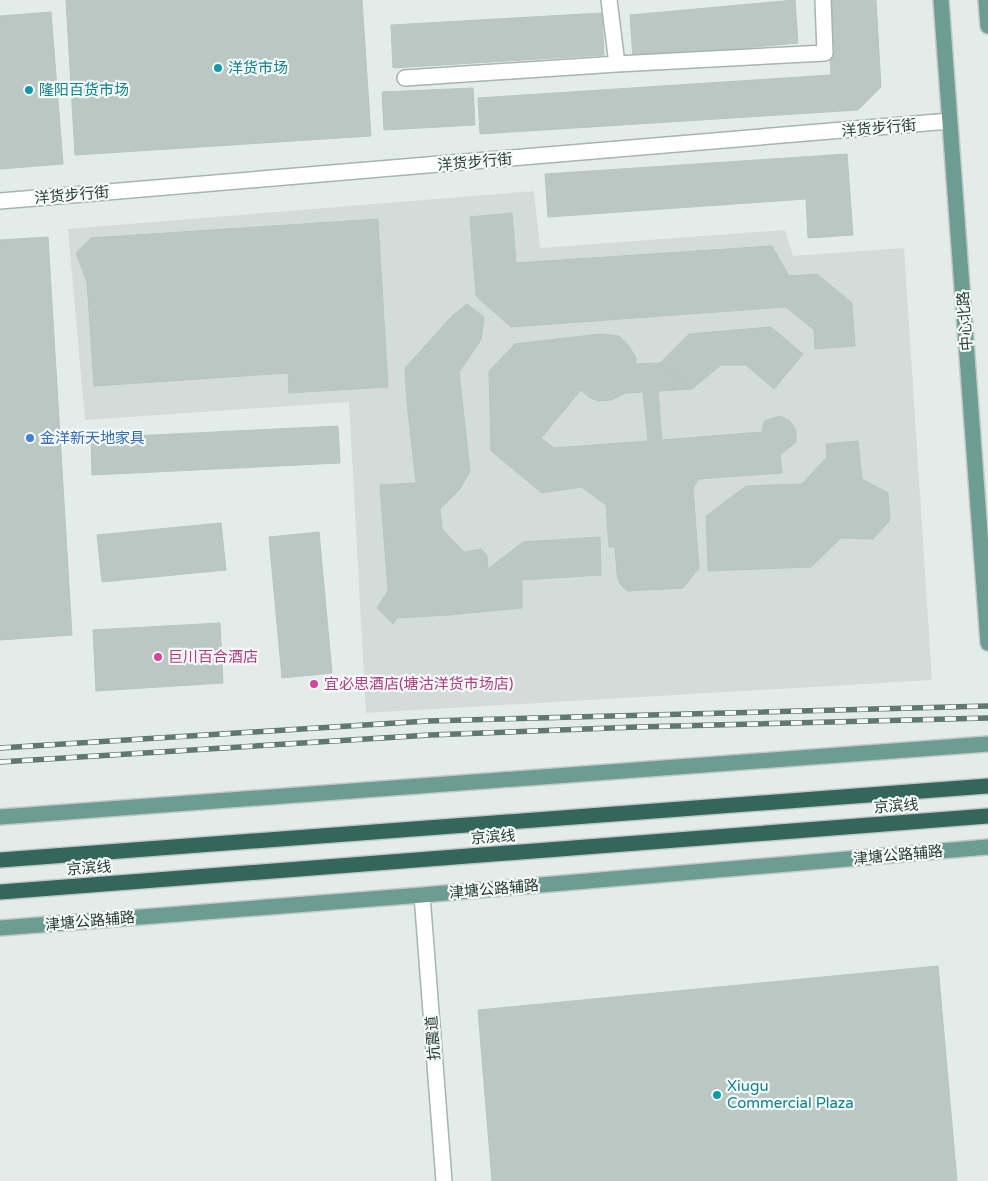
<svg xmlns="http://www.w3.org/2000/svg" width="988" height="1181" viewBox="0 0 988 1181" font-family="'Varela Round','Noto Sans SC',sans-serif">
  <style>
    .built { fill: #d3dcd8 }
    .building { fill: #bac7c2; stroke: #b7c5c0; fill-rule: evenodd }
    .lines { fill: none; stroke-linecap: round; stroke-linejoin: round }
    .minor-casing { stroke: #a7b4b0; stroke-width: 18 }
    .major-casing { stroke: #c2c8c7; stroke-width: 18 }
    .highway-casing { stroke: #c2c8c7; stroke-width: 18 }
    .minor { stroke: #fff; stroke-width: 15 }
    .major { stroke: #6d9d92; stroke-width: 15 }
    .highway { stroke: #34665c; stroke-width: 15 }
    .rail-casing { stroke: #607872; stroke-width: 5.5 }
    .rail { stroke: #f5f9f7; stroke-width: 4; stroke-dasharray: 11; stroke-linecap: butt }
    .culture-dot { fill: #0f9aa8; stroke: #f5f9f7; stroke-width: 2 }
    .shop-dot { fill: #3f7fe0; stroke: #f5f9f7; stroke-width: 2 }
    .hotel-dot { fill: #d1479c; stroke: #f5f9f7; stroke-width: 2 }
    .labels { text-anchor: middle; stroke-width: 4.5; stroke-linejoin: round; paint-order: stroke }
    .culture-label { font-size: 15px; fill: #0d838f; stroke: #f5f9f7; text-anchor: start }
    .street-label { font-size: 15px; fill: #253c37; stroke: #f5f9f7 }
    .shop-label { font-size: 15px; fill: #366cbe; stroke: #f5f9f7; text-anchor: start }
    .hotel-label { font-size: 15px; fill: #b23c85; stroke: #f5f9f7; text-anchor: start }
  </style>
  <rect width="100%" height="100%" fill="#e4ece9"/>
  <path class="built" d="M534,191l6,57 245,-18 8,26 111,-8 28,432 -566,33 -17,-311 -264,18 -17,-191z"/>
  <path class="building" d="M66,0h296l9,136 -296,19z
    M795,0l3,43 -165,15 -3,-43z
    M827,0h49l5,87 -23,23 -378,24 -2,-36 353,-23z
    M51,12l12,152 -63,5v-153z
    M602,13l2,42 -211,13 -2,-43z
    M473,88l2,37 -91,5 -2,-38z
    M847,154l6,81 -45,3 -2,-39 -258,18 -3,-43z
    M512,213l4,50 256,-17 17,30 28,-2 35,29 3,43 -40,3 -1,-19 -28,-23 -275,20 -35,-31 -6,-79z
    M378,219l10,168 -99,6 -1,-20 -194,13 -7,-104 -11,-29 15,-15z
    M48,237l24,398 -72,5v-400z
    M467,304l17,13 -3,23 -22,32 11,99 -10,18 -20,20 2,20 22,23 17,-3 6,6 1,14 35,-27 77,-5 1,38 -79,5v28l-73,7 -52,3 -4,6 -16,-16 11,-17 -8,-106 36,-2 -9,-81 -2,-34 47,-52z
    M771,327l32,27 -29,35 -28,-24h-25l-29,24 -32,-26 29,-29z
    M600,334l19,2 10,10 7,12v6l24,-1 32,26 -34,2 4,49 100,-8 2,-11 16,-5 10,5 6,9v12l-16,13 2,18 -84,6 -5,10 6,79 -16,20 -56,3 -7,-7 -3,-10 -2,-27h-6l-3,-42 -25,-18 -39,6 -51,-42 -2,-80 26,-27zM581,390l9,8 9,3 12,-1 15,-7 17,-1 5,49 -94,7 -13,-10z
    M338,426l2,37 -248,12 -1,-37z
    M858,441l4,38 26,14 2,27 -17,19 -32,-1 -30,29 -103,4 -2,-55 40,-30 56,-2 25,-27 -1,-13z
    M221,523l5,47 -124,12 -5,-47z
    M319,532l13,141 -50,5 -13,-141z
    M220,623l3,60 -127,8 -3,-61z
    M938,966l19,215h-465l-14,-171z"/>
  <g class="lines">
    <g class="minor-casing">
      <path id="minor" d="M617,64l208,-11 -2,-53
        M405,78l212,-14 -8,-64
        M0,201l950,-80
        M422,895l22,286"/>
    </g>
    <g class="major-casing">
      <path id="major" d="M941,0l47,643
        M986,0l2,26
        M0,817l988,-73
        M0,928l422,-33 566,-48"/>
    </g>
    <g class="highway-casing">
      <path id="highway" d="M0,860l988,-74
        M0,892l988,-76"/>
    </g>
    <use href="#minor" class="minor"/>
    <use href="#major" class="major"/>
    <use href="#highway" class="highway"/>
    <g class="rail-casing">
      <path id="rail" d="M0,748l428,-27 560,-15
        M0,762l430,-27 207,-8 351,-9"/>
    </g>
    <use href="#rail" class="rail"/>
  </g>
  <g class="culture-dot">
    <circle cx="218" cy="68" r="5"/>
    <circle cx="29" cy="90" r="5"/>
    <circle cx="717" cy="1095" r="5"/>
  </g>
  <circle class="shop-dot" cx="30" cy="438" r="5"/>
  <g class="hotel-dot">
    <circle cx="158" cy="657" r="5"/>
    <circle cx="314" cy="684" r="5"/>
  </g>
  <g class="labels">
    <g class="culture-label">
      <text x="228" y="73">洋货市场</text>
      <text x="39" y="95">隆阳百货市场</text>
      <text x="727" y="1091">Xiugu<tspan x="727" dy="17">Commercial Plaza</tspan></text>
    </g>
    <g class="street-label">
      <text transform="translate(879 128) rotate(-5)" y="5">洋货步行街</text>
      <text transform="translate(475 162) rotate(-5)" y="5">洋货步行街</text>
      <text transform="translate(72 195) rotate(-5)" y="5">洋货步行街</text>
      <text transform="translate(965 321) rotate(-94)" y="5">中心北路</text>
      <text transform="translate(896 806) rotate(-4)" y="5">京滨线</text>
      <text transform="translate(493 837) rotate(-4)" y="5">京滨线</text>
      <text transform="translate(898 855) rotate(-5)" y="5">津塘公路辅路</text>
      <text transform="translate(89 868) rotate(-4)" y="5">京滨线</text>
      <text transform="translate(494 889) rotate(-5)" y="5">津塘公路辅路</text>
      <text transform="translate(90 921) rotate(-5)" y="5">津塘公路辅路</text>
      <text transform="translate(433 1038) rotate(-94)" y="5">抗震道</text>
    </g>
    <g class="shop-label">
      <text x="40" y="443">金洋新天地家具</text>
    </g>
    <g class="hotel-label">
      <text x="168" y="662">巨川百合酒店</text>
      <text x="324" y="689">宜必思酒店(塘沽洋货市场店)</text>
    </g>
  </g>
</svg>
